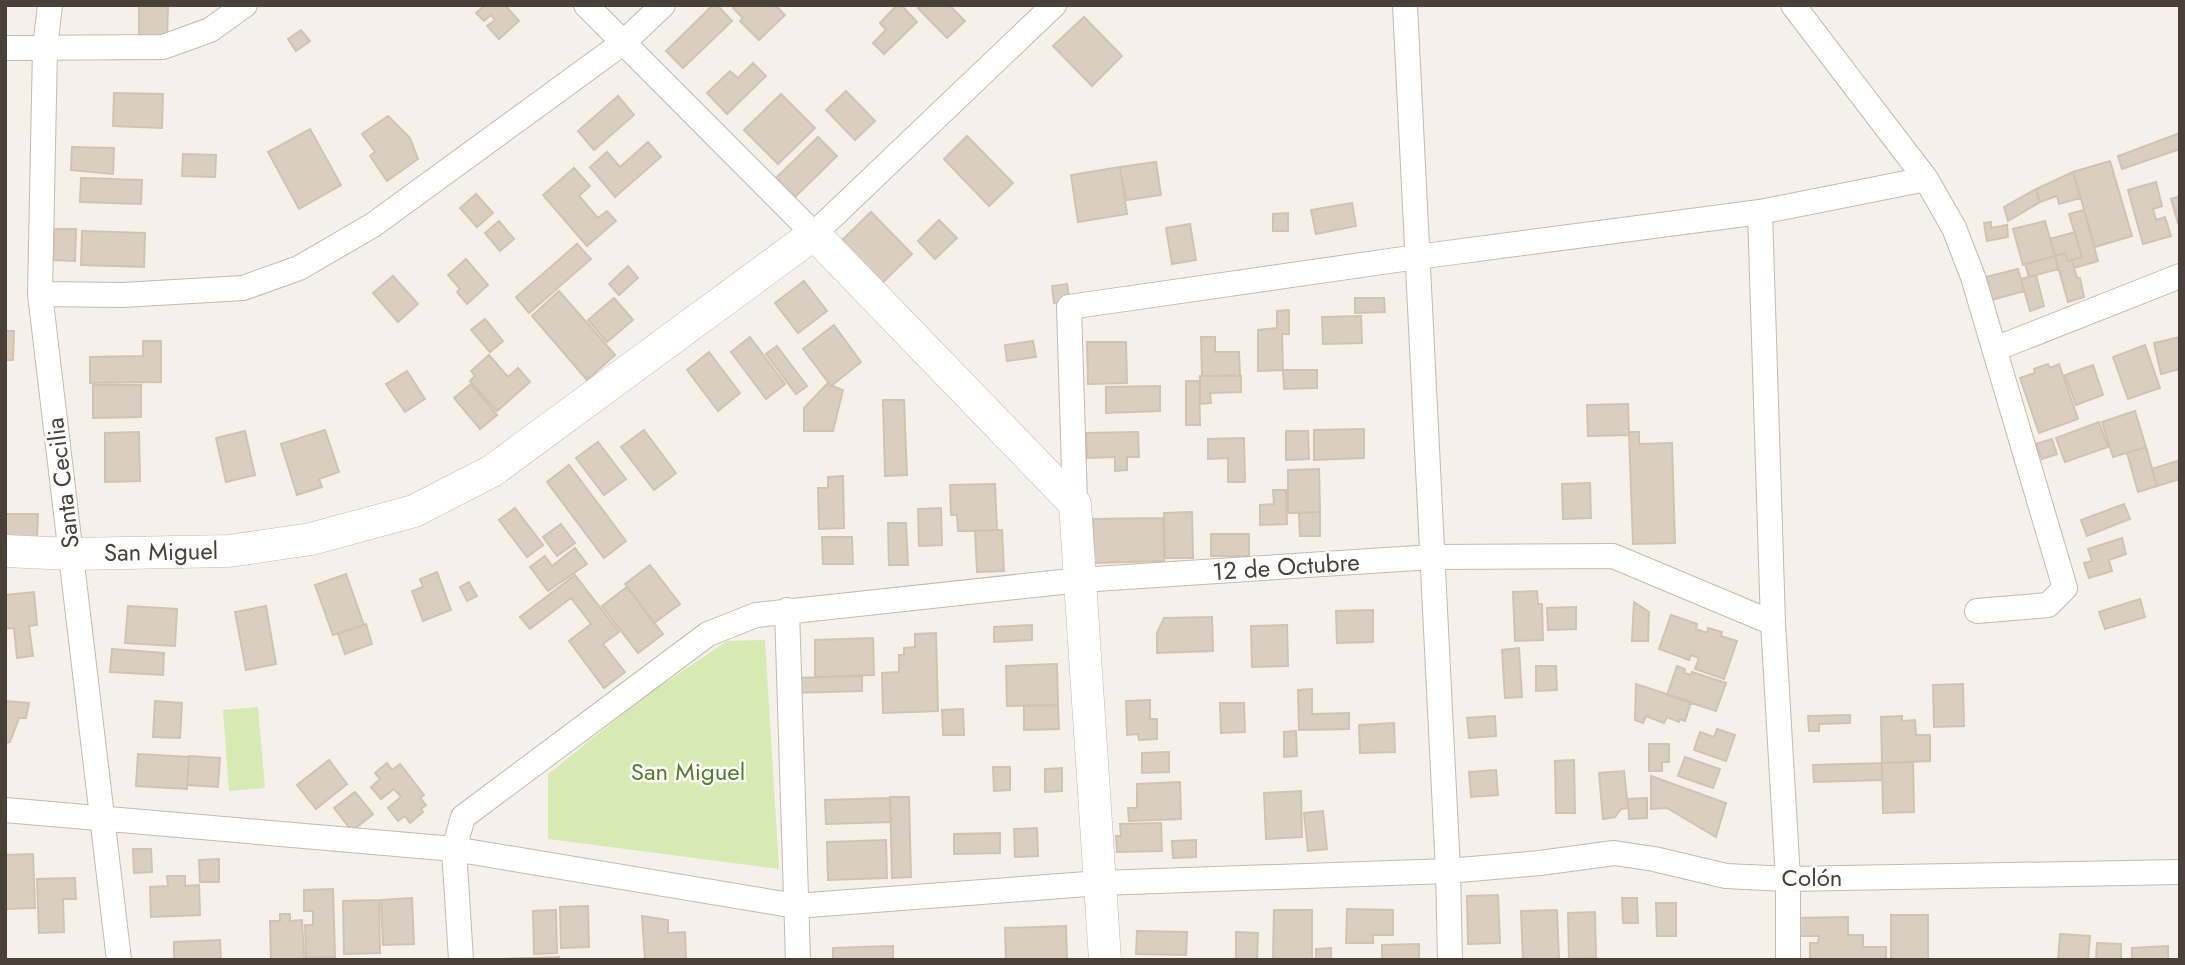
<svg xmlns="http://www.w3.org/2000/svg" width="2185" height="965" viewBox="0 0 2185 965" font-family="Jost,sans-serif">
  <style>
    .green { fill: #d6eab2 }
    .building { fill: #dacec1; stroke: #d2c2b1; stroke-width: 2 }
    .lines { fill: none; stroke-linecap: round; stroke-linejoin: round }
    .minor-casing { stroke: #c4baae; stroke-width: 26 }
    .tertiary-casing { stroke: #c4baae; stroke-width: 33 }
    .minor { stroke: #fff; stroke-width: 24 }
    .tertiary { stroke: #fff; stroke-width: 32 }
    .labels { text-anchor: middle; stroke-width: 5; stroke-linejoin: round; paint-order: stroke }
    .street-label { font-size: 24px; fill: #494037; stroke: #fff }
    .park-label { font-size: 24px; fill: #517d28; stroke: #fff }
  </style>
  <rect width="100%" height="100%" fill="#f5f0e9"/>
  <path class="green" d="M765,640l14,229 -231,-30v-65l96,-77 83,-56z
    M258,707l7,81 -36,3 -6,-81z"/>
  <path class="building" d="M139,5h29l-1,32h-28z
    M485,5h20l14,16 -20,18 -12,-13 8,-6 -4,-5 -7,6 -8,-8z
    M713,5h4l15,16 -49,47 -17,-17z
    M736,5h39l10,10 -26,25 -19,-19 3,-3 -10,-10z
    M897,5h4l16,17 -33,32 -11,-11 13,-13 -6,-7z
    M922,5h27l16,16 -18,17 -29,-30z
    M1084,17l38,39 -30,30 -39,-40z
    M301,30l9,11 -14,10 -8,-12z
    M753,63l13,13 -39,38 -20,-21 23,-22 8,7z
    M846,91l29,30 -20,19 -29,-30z
    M114,93l49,1 -1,34 -49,-2z
    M781,94l34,34 -37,36 -34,-34z
    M618,96l16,19 -40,35 -16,-19z
    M388,116l22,22 8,21 -31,22 -17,-25 5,-4 -13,-18z
    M310,129l31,56 -42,24 -31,-57z
    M2180,133v16l-58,20 -4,-13z
    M967,136l46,47 -24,23 -45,-47z
    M818,137l19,19 -42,41 -19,-19z
    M648,142l13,15 -46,40 -25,-30 17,-15 13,15z
    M72,147l42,1 -1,26 -42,-4z
    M183,154l33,1 -1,22 -33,-1z
    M2110,161l22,75 -37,11 -22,-75z
    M1156,162l5,33 -35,5 -6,-33z
    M1120,167l7,47 -49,8 -7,-47z
    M574,168l16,18 -11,10 19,22 9,-7 9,10 -29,25 -44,-51z
    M2073,172l7,26 -21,6 -2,-8 -17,6 -4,-13z
    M81,178l61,2 -1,24 -61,-2z
    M2156,182l6,24 -9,3 3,11 9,-3 6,19 -28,8 -15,-54z
    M2036,189l4,13 -32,19 -4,-14z
    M476,194l17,19 -16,14 -17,-19z
    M2180,196v27h-2l-7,-24z
    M1352,203l4,23 -40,8 -5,-24z
    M2084,210l14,51 -24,7 -2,-8 10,-3 -13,-43z
    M871,212l41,42 -32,31 -41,-42z
    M1288,213v18h-15v-17z
    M939,220l18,18 -22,21 -17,-18z
    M499,221l15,18 -14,12 -15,-18z
    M2045,221l10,35 -32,9 -10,-36z
    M1991,222v6l16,-3 1,12 -21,4 -3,-18z
    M1190,224l6,36 -24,4 -6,-36z
    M54,229h22l-1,32 -22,-1z
    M82,231l63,2 -1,34 -63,-2z
    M2075,232l7,25 -14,4 -3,-8 -10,3 -5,-17z
    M577,244l14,15 -62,54 -13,-16z
    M2065,253l3,8 4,-1 5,18h3l4,19 -16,5 -13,-46z
    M2055,256l3,13 -29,8 -4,-13z
    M466,259l22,26 -21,19 -10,-12 3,-3 -12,-14z
    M628,266l10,12 -19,17 -10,-11z
    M2018,269l6,22 -32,9 -6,-23z
    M2036,275l8,31 -14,5 -9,-32z
    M393,276l25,28 -20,18 -25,-29z
    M804,281l23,30 -29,22 -23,-30z
    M1067,284l3,17 -16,2 -2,-17z
    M559,291l56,64 -28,25 -55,-64z
    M614,298l19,22 -26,22 -19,-22z
    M1355,298h29l1,14 -30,1z
    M1289,310v24h-7l1,36 -25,1v-41l19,-2v-17z
    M1361,316l1,27 -39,1 -1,-27z
    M485,319l18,22 -13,11 -19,-22z
    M834,325l27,37 -30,24 -28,-37z
    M5,331h9l-1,29h-8z
    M750,337l35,47 -19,15 -35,-47z
    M1201,337h14v15h24l1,23 -38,1z
    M2180,337v32l-19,5 -7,-31z
    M143,341h18v41l-71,1v-26l53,-1z
    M1033,341l3,16 -29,4 -2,-16z
    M1087,342h39l1,41 -39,1z
    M2145,345l15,43 -32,11 -15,-42z
    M777,346l30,40 -11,8 -30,-40z
    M709,352l31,41 -22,18 -31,-41z
    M489,355l19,22 10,-9 12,14 -33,29 -27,-30 5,-5 -4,-5z
    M2048,364l2,4 9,-4 19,55 -39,14 -19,-55 15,-5 -1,-4z
    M2093,365l10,30 -27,10 -11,-30z
    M1283,370h34v18l-33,1z
    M407,371l18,28 -20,13 -19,-28z
    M1200,376h41v16l-31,1 1,10 -11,1z
    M1186,381h13l1,44h-14z
    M471,384l26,31 -17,14 -26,-31z
    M827,384l16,6 -10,41h-29v-23z
    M93,385h48v32l-48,1z
    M1160,386v25l-54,2v-26z
    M883,400h21l3,75 -22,1z
    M1628,404l1,31 -41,1 -1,-31z
    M2135,411l11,36 -33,10 -11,-35z
    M2099,422l9,25 -43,15 -9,-24z
    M1364,429v29l-50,2v-30z
    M325,430l14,42 -20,7 3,8 -25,8 -16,-51z
    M644,430l32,43 -22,17 -33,-43z
    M245,431l10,44 -29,7 -10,-44z
    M1286,431h22l1,28 -23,1z
    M139,432l1,49 -35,1v-49z
    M1138,432l1,25h-12v13l-12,1v-14l-28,1 -1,-25z
    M1629,432h10v12l33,-1 3,100 -42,1z
    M1244,438l1,44h-17v-24l-20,1v-20z
    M2052,439l5,15 -15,5 -6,-15z
    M598,442l28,37 -22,16 -28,-37z
    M2146,447l11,39 -19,6 -11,-39z
    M2180,460v19l-23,7 -5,-17z
    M569,465l57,76 -22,17 -57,-76z
    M1319,469l1,43 -32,1v-43z
    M843,476l1,52 -25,1 -1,-41h10v-11z
    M1590,483l1,35 -28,1 -1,-35z
    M995,484l2,46 -39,1 -1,-16h-6l-1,-30z
    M1273,490h13l1,34 -27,1v-20l14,-1z
    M2124,504l6,15 -43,17 -6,-16z
    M515,508l28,37 -16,12 -28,-37z
    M941,508l1,37 -23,1 -1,-37z
    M1192,512l1,46h-28l-1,-45z
    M1320,512v24h-20l-1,-23z
    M5,514h33l-1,25h-32z
    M1163,518l1,43 -70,2 -1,-44z
    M888,523h18l2,42h-19z
    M561,524l14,19 -18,13 -14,-19z
    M1002,530l2,41 -27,1 -2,-41z
    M1211,534h38v22h-38z
    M822,537h30l1,27h-30z
    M2122,538l4,16 -17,6 3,11 -23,7 -5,-15 8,-2 -4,-12z
    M575,548l12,16 -39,27 -18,-24 15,-11 7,10z
    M650,565l30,39 -26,19 -29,-39z
    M437,572l14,38 -28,11 -11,-30 11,-4 -3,-8z
    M346,574l18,51 -31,10 -18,-50z
    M575,575l44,57 -16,12 22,28 -21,16 -35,-47 22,-17 -20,-26 -41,31 -10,-12z
    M469,582l8,14 -10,5 -7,-14z
    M627,587l36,47 -25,19 -36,-47z
    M1537,591l1,13h4l1,36 -28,1 -2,-49z
    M34,592l3,33 -8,1 4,30 -16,2 -3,-30 -9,1v-34z
    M2140,599l5,18 -40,12 -6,-17z
    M1634,602l15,10 -1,29h-16z
    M128,606l49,3 -2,37 -50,-3z
    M266,606l10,58 -30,6 -11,-58z
    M1576,607v22l-28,1 -1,-22z
    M1373,610v32l-36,1 -1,-32z
    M1671,615l26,9 -1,5 11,4 1,-5 14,4 -1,4 16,5 -13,38 -29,-10 4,-11 -8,-3 -2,5 -30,-11z
    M1212,617l1,34 -56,2v-20l7,-15z
    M366,624l6,20 -27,10 -7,-20z
    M1032,625v15l-38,2v-15z
    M1287,625l1,41 -36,1 -1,-41z
    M936,633l2,78 -55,2 -1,-40 17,-1v-17h5v-7l11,-1v-13z
    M873,638l1,37 -59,2v-37z
    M1519,648l3,49 -17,1 -3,-48z
    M112,649l52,4 -1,22 -53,-3z
    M1057,664l1,41 -51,1 -1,-40z
    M1536,666h20l1,24 -21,1z
    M1677,666l8,3 -1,4 7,2 1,-3 34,11 -10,28 -49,-16z
    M862,676v15l-70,2 -1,-15z
    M1636,684l55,18 -6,19 -5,-2 -1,3 -12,-5 -3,6 -18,-7 -3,7 -8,-3z
    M1963,684l1,42 -30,1 -1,-42z
    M1312,689v25l37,-1v16l-50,1 -1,-40z
    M1150,700v19h7v20l-18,1 -1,-6 -11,1 -1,-34z
    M5,701l24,2 -3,15h-7l-9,24 -5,1z
    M155,701l27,2 -2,35 -27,-1z
    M1220,703h24l1,29 -24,1z
    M1058,705l1,24 -35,1v-24z
    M963,709l1,26h-21l-1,-25z
    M1850,715v8l-31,1v7h-10l-1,-15z
    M1495,716l1,20 -27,2 -2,-20z
    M1902,716v5l13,-1 1,15h14v26l-48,2 -1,-46z
    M1394,723l1,29 -35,1 -1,-28z
    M1717,729l18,6 -9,26 -32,-11 6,-18 14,5z
    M1296,731l1,25 -13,1v-25z
    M1649,744h20v18h-7v9h-13z
    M1169,752v20l-27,1v-20z
    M138,754l51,3 -2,32 -51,-3z
    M189,756l31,2 -2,29 -31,-2z
    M1685,757l35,12 -7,19 -35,-12z
    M329,760l18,24 -31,25 -19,-24z
    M1574,760l1,53h-19l-1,-52z
    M1913,762l1,50 -31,1 -1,-50z
    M387,763l5,7 8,-6 24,31 -4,3 6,7 -5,4 2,3 -13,11 -5,-7 -7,5 -10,-13 13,-11 -7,-8 -13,10 -10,-12 9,-8 -5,-6z
    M1882,763v17l-68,2 -1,-17z
    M993,767h17v23l-16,1z
    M1062,768v23l-17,1v-23z
    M1496,770l2,25 -27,2 -2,-25z
    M1624,771l4,37 -7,1 -6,8 -12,2 -4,-46z
    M1651,776l75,27 -10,34 -49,-29 -16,1z
    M1180,782l1,37 -52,2 -1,-13h9v-24z
    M1301,791l1,46 -36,2 -2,-46z
    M355,792l18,22 -21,17 -18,-23z
    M890,797h19l2,80 -19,1z
    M890,798l1,24 -65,2 -1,-24z
    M1647,798v20l-18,1 -1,-20z
    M1323,811l4,38 -19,2 -4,-38z
    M1161,823l1,28 -45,1 -1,-16h5l-1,-12z
    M1037,828l1,28 -23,1 -1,-28z
    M1000,833v20l-46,1v-20z
    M886,840l1,38 -59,2 -1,-38z
    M1196,840v17l-23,1 -1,-17z
    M133,849h18l1,23 -18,1z
    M33,854l2,54 -30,1v-54z
    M219,859v23h-19l-1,-22z
    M167,876h18v10l14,-1 1,30 -49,2 -1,-30 18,-1z
    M75,878l1,21h-13l1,33 -25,1 -2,-54z
    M333,889l2,68 -29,1 -1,-33h8v-14h-9v-21z
    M1498,895l2,48 -32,1 -1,-48z
    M412,898l2,46 -31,1 -2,-45z
    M1622,898h15l1,25h-15z
    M379,900l1,53 -36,1 -1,-53z
    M1656,903h20v33h-19z
    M588,906l1,41 -28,1 -1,-41z
    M1347,909l46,1v25h-20v8h-27z
    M556,910l1,43 -23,1 -1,-43z
    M1274,910h38v50h-39z
    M1557,910l2,50h-36l-2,-49z
    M1595,912l1,46 -27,1 -1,-46z
    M280,914h10v7l12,-1 2,40h-33l-1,-39h10z
    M1891,915h37v45h-37z
    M642,916l26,4v13l17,-1 1,28h-41z
    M1848,917v18h15v12h23v13h-76v-17h8l1,-7h-25v-18z
    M1066,926l1,34h-61l-1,-32z
    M1137,931l50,1 -1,23 -50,-1z
    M1236,932l22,1 -1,27h-21z
    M2060,934l30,2 -2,24h-30z
    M220,940l1,20h-47v-18z
    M2097,943l24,1v16h-25z
    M1419,944v16h-37v-15z
    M893,946v14h-60v-12z
    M2168,946v14h-36v-12z
    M1331,948v12h-15v-11z
    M559,957v3h-56v-1z"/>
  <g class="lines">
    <g class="minor-casing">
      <path id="minor" d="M50,5l-5,43 -5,246 79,666
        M586,5l228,229 240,-229
        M1405,5l43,866 2,89
        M1793,5l133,174 28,49 19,49 92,311 -17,17 -71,6
        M5,48l158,-1 47,-17 35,-25
        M1760,212l13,411 15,256v81
        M40,294l83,1 120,-7 56,-20 74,-43 251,-183 39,-37
        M1995,349l185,-73
        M1075,504l-6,-197 348,-50 343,-45 166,-33
        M787,610l11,350
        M5,810l449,39 342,57 304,-23 348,-12 92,-8 74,-10 40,6 72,17 62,3 392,-7
        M461,960l-7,-111 9,-32 245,-183 48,-19 324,-35 352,-23 181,-1 160,67"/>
    </g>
    <g class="tertiary-casing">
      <path id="tertiary" d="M5,551l66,3 158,-3 82,-12 103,-28 78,-40 322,-237 261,270 30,456"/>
    </g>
    <use href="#minor" class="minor"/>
    <use href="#tertiary" class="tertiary"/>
  </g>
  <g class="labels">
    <g class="street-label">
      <text transform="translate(63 483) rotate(-97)" y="8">Santa Cecilia</text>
      <text transform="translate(161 552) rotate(-1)" y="8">San Miguel</text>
      <text transform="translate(1286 567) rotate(-4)" y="8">12 de Octubre</text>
      <text x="1812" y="886">Colón</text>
    </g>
    <g class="park-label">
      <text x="688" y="780">San Miguel</text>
    </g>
  </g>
  <rect width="2185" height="965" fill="none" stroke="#494037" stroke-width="14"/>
</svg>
